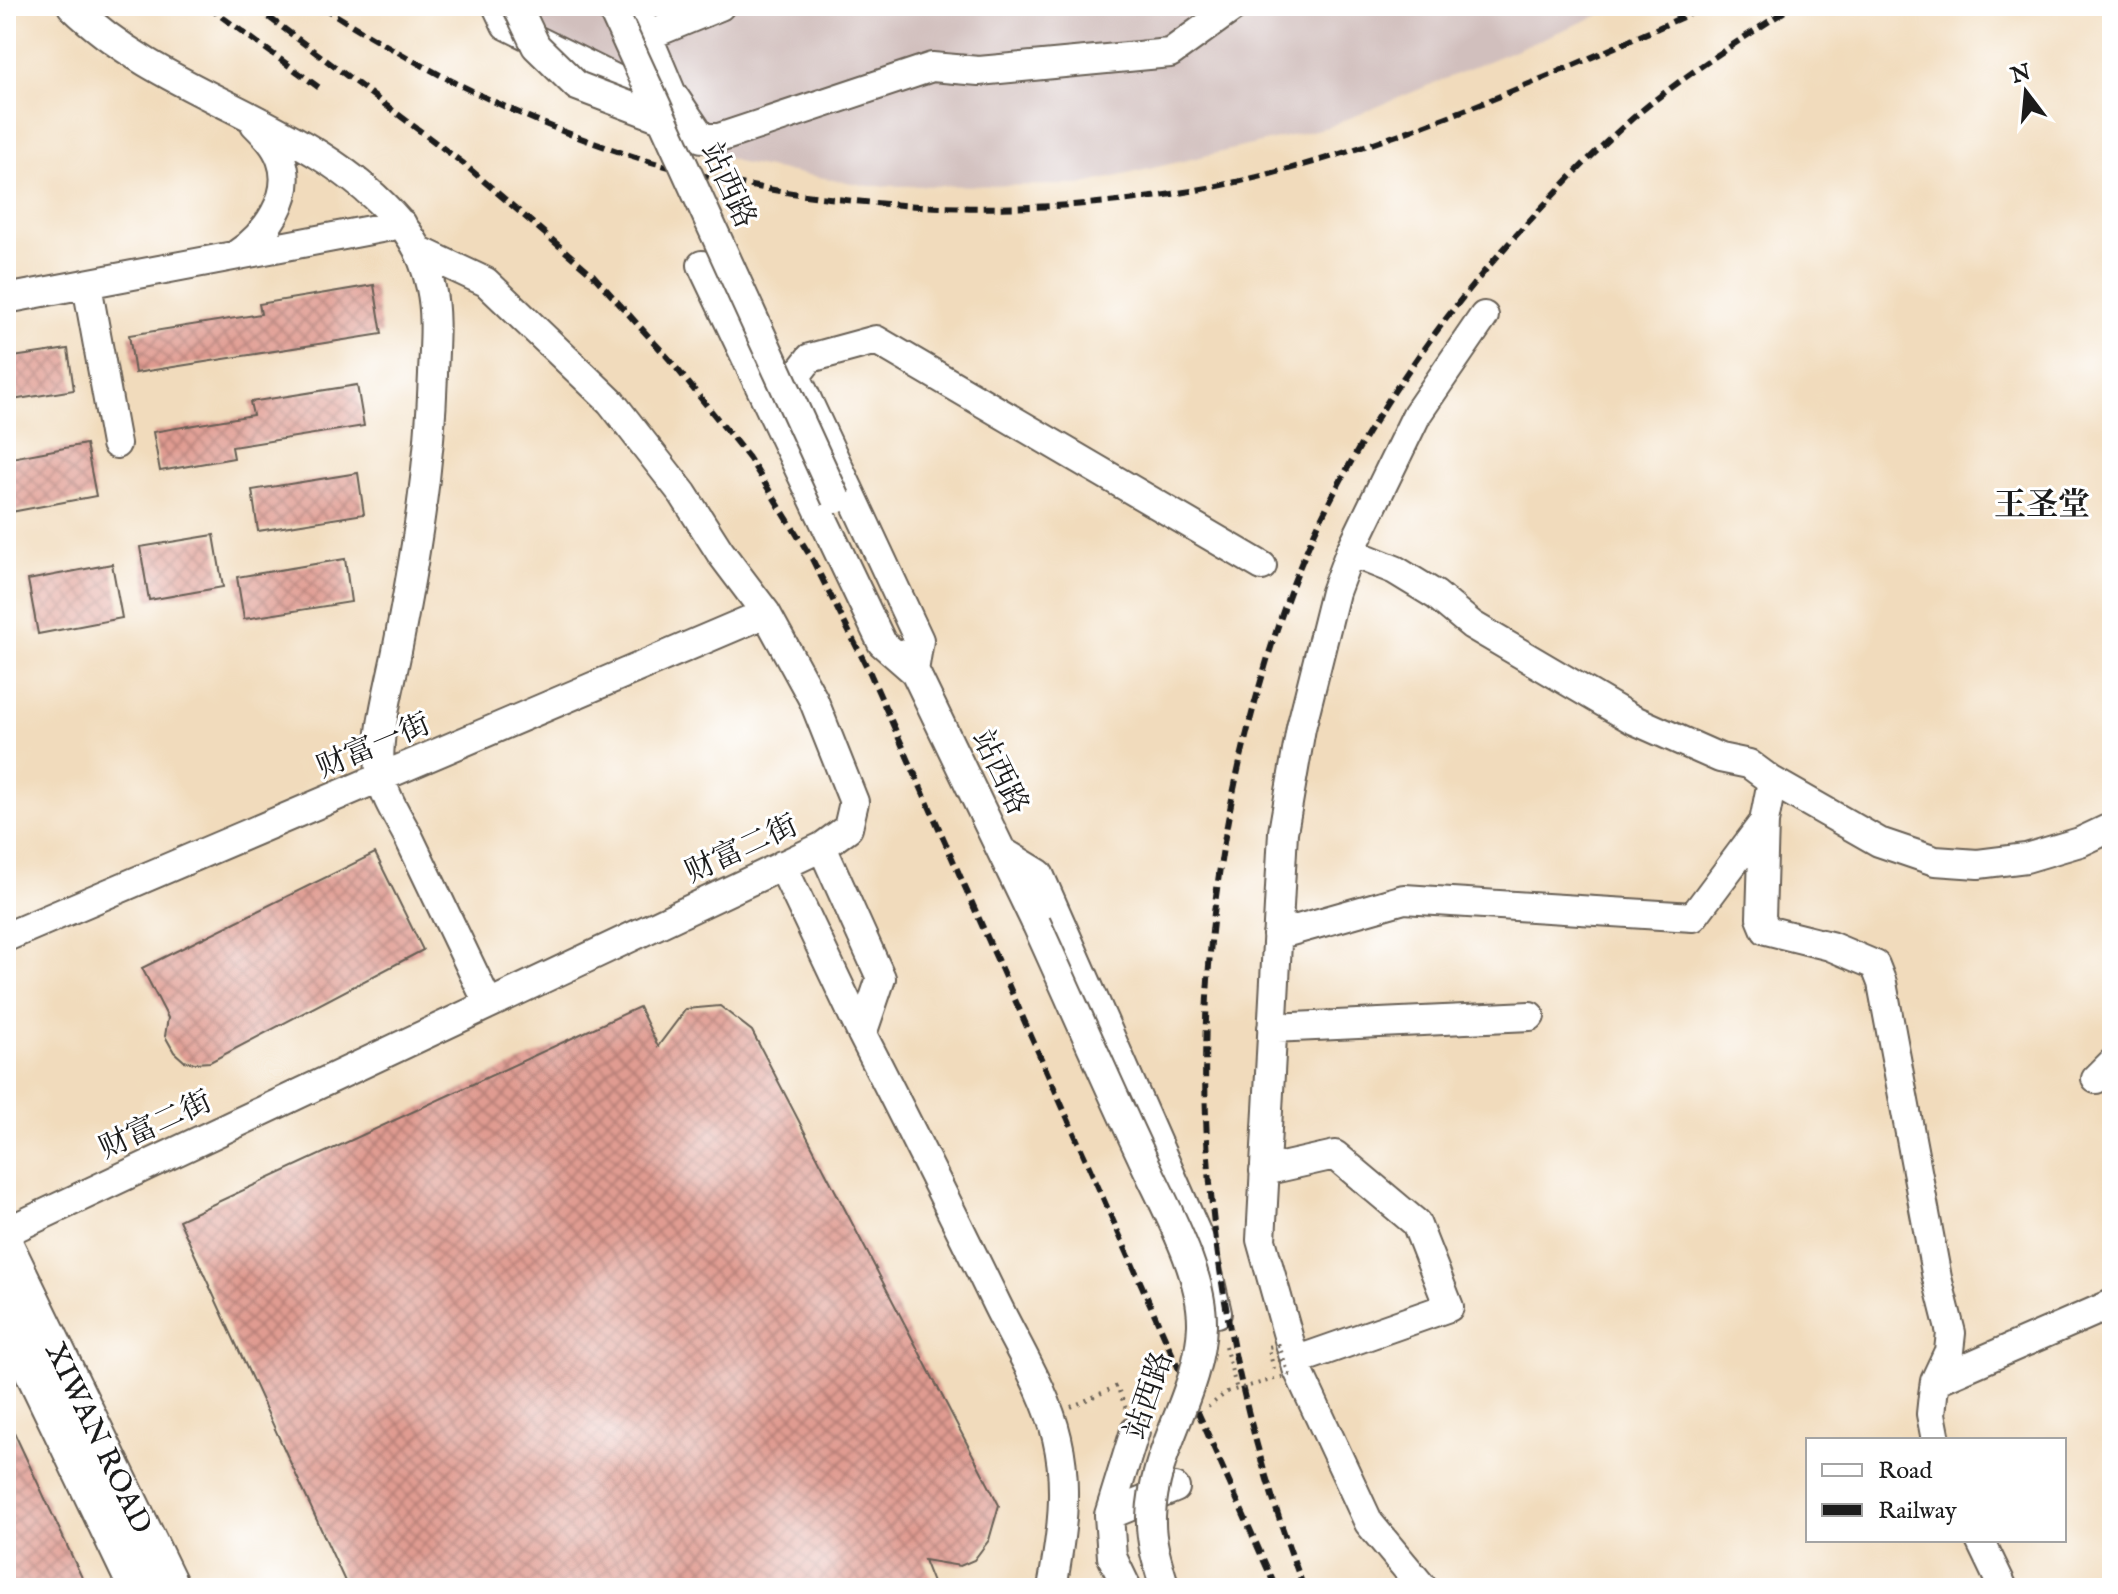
<svg xmlns="http://www.w3.org/2000/svg" width="2118" height="1594" viewBox="0 0 2118 1594" font-family="'IM FELL English','Noto Serif SC',serif">
  <style>
    .railway { fill: #d1bfbd }
    .building { fill: url(#building-cross-hatch) }
    .lines { fill: none; stroke-linecap: round; stroke-linejoin: round }
    .minor-casing { stroke: #675f54; stroke-width: 32 }
    .major-casing { stroke: #675f54; stroke-width: 38 }
    .path { stroke: #675f54; stroke-width: 4; stroke-dasharray: 2 6; stroke-linecap: butt }
    .minor { stroke: #fff; stroke-width: 28 }
    .major { stroke: #fff; stroke-width: 34 }
    .rail { stroke: #1c1c1c; stroke-width: 6; stroke-dasharray: 12 6; stroke-linecap: butt }
    .minor-bridge-casing { stroke: #675f54; stroke-width: 32; stroke-linecap: butt }
    .path-bridge { stroke: #675f54; stroke-width: 4; stroke-dasharray: 2 6; stroke-linecap: butt }
    .minor-bridge { stroke: #fff; stroke-width: 28 }
    .labels { text-anchor: middle; stroke-width: 6; stroke-linejoin: round; paint-order: stroke }
    .street-label { font-size: 30px; fill: #1c1c1c; stroke: #fff }
    .neighbourhood-label { font-size: 32px; font-weight: bold; fill: #1c1c1c; stroke: #fff }
  </style>
  <defs>
    <pattern id="building-cross-hatch" width="8" height="8" patternUnits="userSpaceOnUse" patternTransform="scale(2)"><rect width="8" height="8" fill="#e09b91"/><path d="M0 0l8 8M0 8l8-8" fill="none" stroke="#b57e76"/></pattern>
  </defs>
  <rect width="100%" height="100%" fill="#fff"/>
  <filter id="ink" filterUnits="userSpaceOnUse"><feTurbulence type="fractalNoise" baseFrequency=".0125" numOctaves="2"/><feDisplacementMap in="SourceGraphic" scale="16" xChannelSelector="R" yChannelSelector="G"/><feConvolveMatrix kernelMatrix="1 2 1 2 8 2 1 2 1" color-interpolation-filters="sRGB"/></filter>
  <filter id="wash" filterUnits="userSpaceOnUse"><feTurbulence type="fractalNoise" baseFrequency=".006" numOctaves="4" result="noise"/><feDisplacementMap in="SourceGraphic" scale="32" xChannelSelector="R" yChannelSelector="G"/><feGaussianBlur stdDeviation="1.8" result="paint"/><feColorMatrix in="noise" values="0 0 0 0 0 0 0 0 0 0 0 0 0 0 0 0 0 1.4 0 .05"/><feComposite in="paint" operator="in"/></filter>
  <g filter="url(#wash)">
    <rect width="100%" height="100%" fill="#f1dbbc"/>
    <path class="railway" d="M523,6h1098l-293,121 -248,58 -211,1 -128,-23 -171,-66z"/>
    <g id="blocks">
      <path class="building" d="M374,285l8,49 -247,39 -6,-38 132,-21 -2,-10z
        M68,349l6,41 -68,11v-43z
        M357,385l7,41 -132,21 2,11 -74,13 -7,-39 100,-17 -3,-13z
        M86,444l10,52 -85,16 -5,-26v-27z
        M358,473l6,41 -106,17 -6,-41z
        M214,535l9,52 -74,13 -9,-53z
        M345,559l6,43 -107,17 -7,-42z
        M112,564l10,54 -84,16 -10,-54z
        M375,853l48,97 -213,112 -15,1 -11,-2 -10,-9 -9,-16 3,-18 -26,-50z
        M720,1006l32,25 247,474 -10,35 -15,20 -14,6 -36,-6 11,28h-587l-169,-368 460,-213 19,39 28,-37z
        M6,1415l78,167 -13,6h-65z"/>
    </g>
  </g>
  <g filter="url(#ink)">
    <use href="#blocks" fill-opacity="0" stroke="#675f54" stroke-width="2"/>
    <g class="lines">
      <g class="minor-casing">
        <path id="minor" d="M72,6c96,94 240,114 328,217 16,18 26,42 31,65 6,27 3,58 2,86 -3,94 -18,185 -36,277 -7,36 -23,90 -16,127 4,20 19,42 28,60 26,55 53,110 79,165
          M497,6l9,19 160,79
          M635,6l36,86 31,46h17l213,-71 47,4 191,-18 65,-47
          M647,36l73,-30
          M236,255c29,-19 59,-59 45,-96 -5,-14 -16,-25 -26,-35
          M702,265l180,378 32,28
          M87,285l29,159
          M6,299l396,-75
          M1350,552l45,18 41,25 36,30 160,94 88,39 29,6 23,17 107,61 56,19 43,3 48,-6 54,-16 32,-15
          M906,653l130,270
          M914,671l5,-31 -123,-264 14,-18 66,-18 386,226
          M1772,781l-8,41 -3,96 5,12 64,16 45,19 7,18 55,295 14,55 -2,18 -14,30 -2,14 -2,19 5,26
          M822,847l59,131 -19,56c46,90 91,180 135,271 20,41 50,89 60,133 12,50 4,100 -5,150
          M1003,852l36,22 163,372 15,67
          M782,865l80,169
          M1277,935l127,-36 289,18 71,-95
          M6,937l760,-324
          M1272,1028l258,-12
          M2096,1079l16,-16
          M1264,1171l71,-16 81,68 33,84 -154,54
          M6,1232l816,-385 26,-19 6,-26 -41,-103 -47,-86 -46,-61 -37,-58 -72,-92 -125,-120 -68,-32
          M1935,1381l177,-77
          M1109,1515l66,-27
          M1980,1540l23,48
          M1127,1588l-15,-31 -3,-42 26,-84
          M1423,1588l-54,-65 -72,-155 -36,-128 22,-408 18,-104 34,-136 15,-40 67,-138 67,-98"/>
      </g>
      <g class="major-casing">
        <g id="major">
          <path id="s1" d="M6,1245l166,343"/>
          <path d="M6,1317l130,271"/>
        </g>
      </g>
      <path class="path" d="M1225,1346l12,44
        M1071,1407l46,-21 9,23"/>
      <use href="#minor" class="minor"/>
      <use href="#major" class="major"/>
      <path class="rail" d="M207,6l114,83
        M254,6l210,158 129,111 77,85 79,98 62,99 59,116 406,915
        M321,6c109,69 227,128 352,162 181,49 406,54 589,8 155,-39 300,-105 445,-170
        M1304,1588c-107,-280 -130,-573 -55,-863 20,-78 46,-158 84,-230 51,-97 114,-185 188,-265 41,-45 83,-89 130,-127 45,-35 93,-66 142,-97"/>
      <g class="minor-bridge-casing">
        <path id="minor-bridge" d="M517,6l19,40 41,40 84,32
          M611,6l225,493
          M1036,923c35,77 69,155 105,232 22,49 62,116 61,170 -2,68 -49,124 -51,192 -1,24 7,48 14,71"/>
      </g>
      <path class="path-bridge" d="M1208,1407l19,-15 62,-17 -10,-30 -11,2 6,22 8,-2 -5,-16"/>
      <use href="#minor-bridge" class="minor-bridge"/>
    </g>
  </g>
  <g class="labels">
    <g class="street-label">
      <text transform="translate(729 185) rotate(65)" y="10">站西路</text>
      <text transform="translate(373 745) rotate(-23)" y="10">财富一街</text>
      <text transform="translate(1001 772) rotate(64)" y="10">站西路</text>
      <text transform="translate(741 848) rotate(-25)" y="10">财富二街</text>
      <text transform="translate(155 1124) rotate(-25)" y="10">财富二街</text>
      <text transform="translate(1148 1395) rotate(-71)" y="10">站西路</text>
      <text dy="10" stroke="none"><textPath href="#s1" startOffset="214">XIWAN ROAD</textPath></text>
    </g>
    <g class="neighbourhood-label">
      <text x="2042" y="515">王圣堂</text>
    </g>
  </g>
  <rect width="2118" height="1594" fill="none" stroke="#fff" stroke-width="32"/>
  <rect x="1806" y="1438" width="260" height="104" fill="#ffffff" stroke="#a4a4a4" stroke-width="2"/>
  <rect x="1822" y="1464" width="40" height="12" fill="#ffffff" stroke="#a4a4a4" stroke-width="2"/>
  <text x="1878" y="1478" font-size="24" fill="#1c1c1c">Road</text>
  <rect x="1822" y="1504" width="40" height="12" fill="#1c1c1c" stroke="#a4a4a4" stroke-width="2"/>
  <text x="1878" y="1518" font-size="24" fill="#1c1c1c">Railway</text>
  <g transform="translate(2026 92) rotate(344)" stroke="#ffffff" stroke-width="6" paint-order="stroke">
  <path d="M0-6L14 30L0 20L-14 30Z" fill="#1c1c1c"/>
  <text y="-12" font-size="22" font-weight="bold" text-anchor="middle" fill="#1c1c1c">N</text>
  </g>
</svg>
